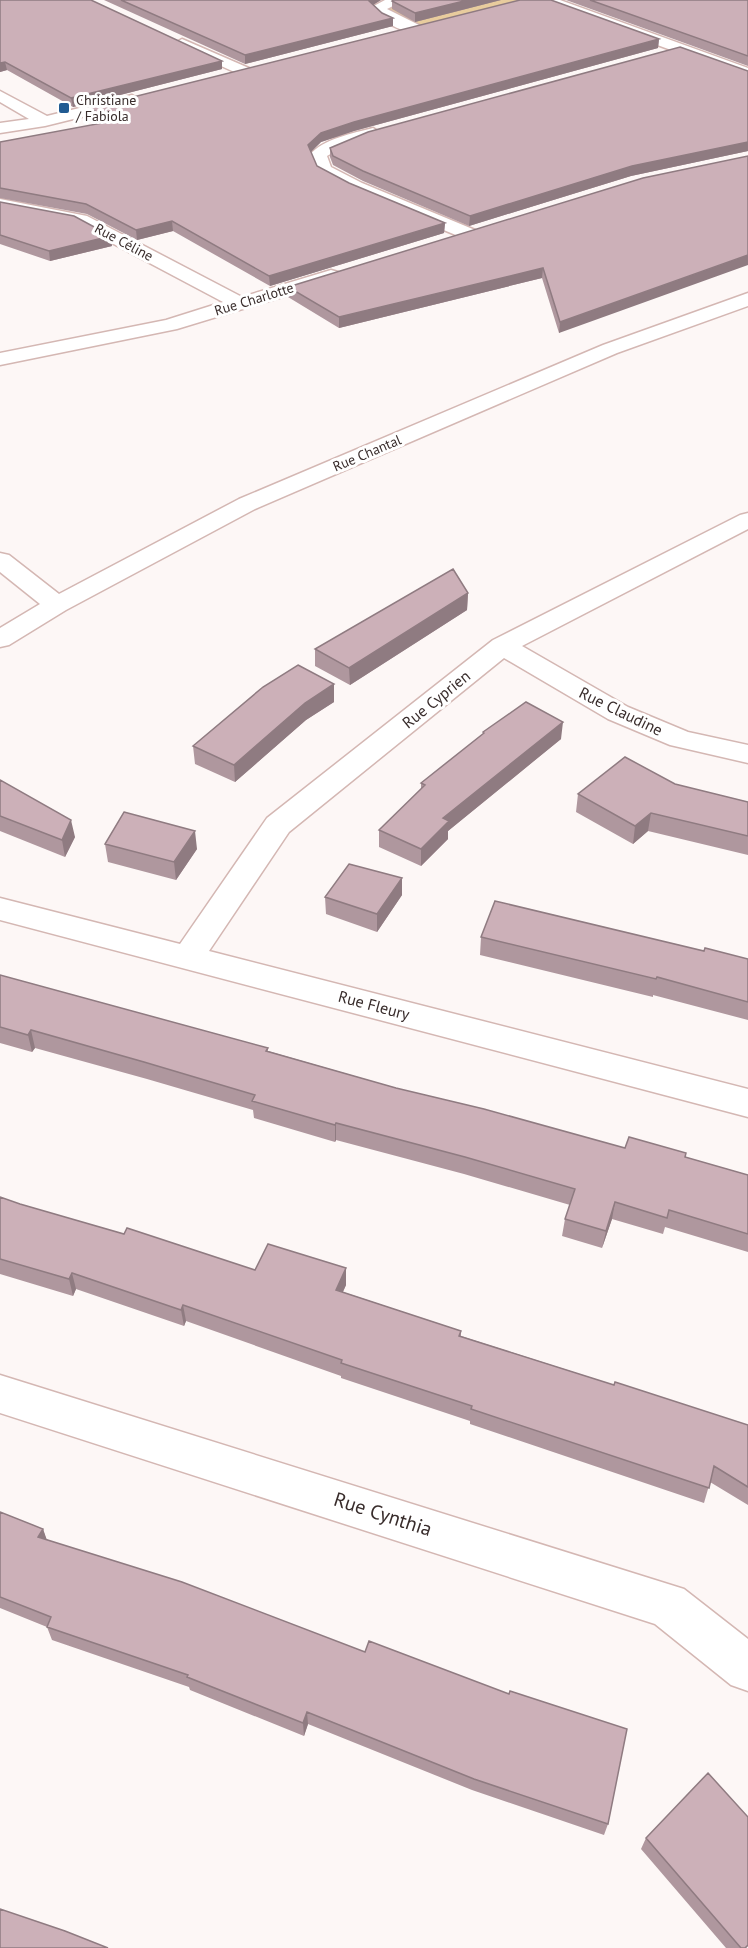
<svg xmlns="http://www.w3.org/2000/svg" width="748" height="1948" viewBox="0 0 748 1948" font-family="'PT Sans',sans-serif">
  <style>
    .green { fill: #e8cc9d }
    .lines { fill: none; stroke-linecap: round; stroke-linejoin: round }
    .street-casing { stroke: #d4b7b3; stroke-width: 3 }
    .street { fill: #fff; fill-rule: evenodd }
    .wall { fill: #af979e }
    .shaded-wall { fill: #8f7b81 }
    .building { fill: #ccb0b8; stroke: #8f7b81; stroke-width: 1.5 }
    .poi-dot { fill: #215b92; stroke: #fff; stroke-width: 2 }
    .labels { text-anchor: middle; stroke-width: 6; stroke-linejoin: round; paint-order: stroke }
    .far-poi-label { font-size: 14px; fill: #392d2c; stroke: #fff; text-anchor: start }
    .far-street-label { font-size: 14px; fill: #392d2c; stroke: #fff }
    .street-label { font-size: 16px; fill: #392d2c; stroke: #fff }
    .near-street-label { font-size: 20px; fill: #392d2c; stroke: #fff }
  </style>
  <rect width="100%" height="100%" fill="#fdf7f6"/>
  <path class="green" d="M398,0h128l-110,29 -28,-12 -3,-14z"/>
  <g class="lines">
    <g class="street-casing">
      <path id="street" d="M385,0h20l-18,9 34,17 2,3 -2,3c-15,4 -42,-12 -51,-24z
        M540,0h20l188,68v10l-206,-75z
        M182,39l69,30 3,3 -3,3h-10l-64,-29 -2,-3z
        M0,91l47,25 85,-21 8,5 -2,3 -93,23 -45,7v-10l29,-4 -29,-17z
        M373,128l8,5 -2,3 -45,16 -7,4 4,11 31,16 113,47 3,4 -3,4h-12l-113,-47 -32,-17 -8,-19c12,-16 44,-22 63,-27z
        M0,199l87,17 155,81 89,-27 7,2 3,4 -3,4 -161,49 -177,36v-12l166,-33 57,-18 -147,-78 -76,-15z
        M748,293v13l-131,47 -362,156 -189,101 -57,35 -9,2v-19l40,-24 -40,-32v-19l9,2 50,39 180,-95 364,-154z
        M748,513v16l-226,117 106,61 60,25 60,13v18l-78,-18 -62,-26 -104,-61 -215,174 -80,119 539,138v28l-748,-197v-22l180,46 87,-126 226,-178 247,-125z
        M0,1375l684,214 64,50v52l-17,-6 -76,-61 -655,-211z"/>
    </g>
    <use href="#street" class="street"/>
  </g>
  <path class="wall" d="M0,0l222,69 -149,38 -66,-37 -7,2z
    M104,0h277l-8,5 9,8 11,5v8l-148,38z
    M393,0h108l-86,22 -23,-13v-8z
    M566,0h182v66z
    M659,39l-1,9 -304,83 -33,11 -11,10 7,14 32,17 96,40 -1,10 -174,53 -97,-55 -36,9 -50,-26 -87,-16v-56l102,-18 -12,-7 -1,-9z
    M748,71v80l-117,25 -162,50 -106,-45 -30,-16 -3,-8v-9z
    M748,156l-189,177 -17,-55 -203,50 -51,-31v-10z
    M0,202l112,44 -62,15 -50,-17z
    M468,593l-1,17 -117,75 -35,-19v-17z
    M334,684v18l-28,18 -71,62 -40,-18 -2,-18z
    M483,732l78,7 -113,92v8l-27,27 -42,-19v-17l42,-41v-6l62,-48z
    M0,780l75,57 -10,20 -65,-26z
    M675,784l73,18v53l-100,-24 -15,13 -57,-32 2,-18z
    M105,844l92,5 -21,31 -68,-18z
    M402,878v17l-25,37 -51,-18 -1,-17z
    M481,937l223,14 44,8v61l-95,-25v2l-173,-42z
    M0,975l268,73v3l128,37 229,60 60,9 63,18v77l-83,-25 -2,7 -51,-15 -10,29 -40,-12 3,-17 5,-14 -106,-31 -128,-34 -1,2 -81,-24 -1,-8 -106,-31 -112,-31 -3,4 -32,-9z
    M0,1197l20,7 104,30 131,36 91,-2v17l-3,7 118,39v5l153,49 134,40v80l-38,-23 -6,21 -234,-79v-3l-129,-43v-2l-155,-55 -2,5 -108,-37 -3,7 -73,-22z
    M0,1512l43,17 3,10 562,285 -4,11 -132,-45 -164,-66 -4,12 -114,-46 -1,-3 -137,-47 -5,-13 -47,-19z
    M748,1817v129l-2,2h-20l-85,-99 5,-11z"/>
  <path class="shaded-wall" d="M368,0h13l-13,8z
    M468,0h33l-86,22v-9z
    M393,18v8l-148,38v-9z
    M659,39l-1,9 -304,83 -33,11 -13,13v-10l13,-12 33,-11z
    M222,61v8l-149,38 -2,-9z
    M5,62l2,8 -7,2v-9z
    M748,142v9l-117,25 -162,50 1,-10 162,-50z
    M172,221l1,10 -36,9 -1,-10z
    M445,223l-1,10 -174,53 -1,-10z
    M111,236l1,10 -62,15 -1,-10z
    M748,255v10l-189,68 1,-11z
    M543,268l-1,10 -203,50v-11z
    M468,593l-1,17 -117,75 -1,-17z
    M334,684v18l-28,18 -71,62 -1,-17 71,-62z
    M563,722l-2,17 -113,92v8l-27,27v-17l22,-31z
    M651,813l-3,18 -15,13 2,-18z
    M71,820l4,17 -10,20 -3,-17z
    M195,831l2,18 -21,31 -2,-18z
    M402,878v17l-25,37v-18z
    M31,1030l4,18 -3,4 -4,-17z
    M336,1123v17l-1,2v-17z
    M615,1202l-3,17 -10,29 4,-17z
    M346,1268v17l-10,21v-16z
    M72,1273l4,16 -3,7 -4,-17z
    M183,1305l3,16 -2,5 -3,-16z
    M43,1529l5,14 -10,-6z
    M307,1712l1,12 -4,12 -1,-13z"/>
  <path class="building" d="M0,0h91l131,61 -151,37 -66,-36 -5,1z
    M121,0h247l14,13 11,5 -148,37z
    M393,0h75l-53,13 -23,-12z
    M520,0h31l108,39 -305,83 -33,11 -13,12 9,21 32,17 96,40 -176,53 -97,-55 -36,9 -50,-26 -86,-16v-46l113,-21 -24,-13z
    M590,0h158v56z
    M680,47l68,24v71l-116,24 -162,50 -107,-45 -30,-15 -3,-8 38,-16z
    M748,156v99l-188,67 -17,-54 -204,49 -51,-30 355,-109z
    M0,202l74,14 37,20 -62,15 -49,-16z
    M453,569l15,24 -119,75 -34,-19z
    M298,665l36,19 -29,19 -71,62 -41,-19 70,-59z
    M526,702l37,20 -120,96 6,3 -28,28 -42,-19 46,-45 -4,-2 63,-50 -1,-1z
    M625,757l50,27 73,18v34l-97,-23 -16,13 -57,-32z
    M0,780l71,40 -9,20 -62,-24z
    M124,812l71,19 -21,31 -69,-18z
    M349,864l53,14 -25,36 -52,-17z
    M495,901l209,50 1,-3 43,11v43l-91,-25 -1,2 -175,-42z
    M0,975l268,73 -2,3 130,37 88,21 141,39 4,-11 57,16 -1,4 63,18v59l-79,-24 -2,8 -52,-16 -9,29 -41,-12 10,-30 -110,-32 -129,-34 -1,2 -83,-24 3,-6 -111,-33 -113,-32 -3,5 -28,-8z
    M0,1197l20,7 104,30 3,-6 128,42 13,-26 78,24 -10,22 125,41 -2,5 155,49 1,-3 133,43v62l-34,-21 -5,22 -238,-79 1,-3 -131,-43 1,-3 -159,-55 -2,5 -109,-37 -3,6 -69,-20z
    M0,1512l43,17 -5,8 144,45 183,70 4,-11 140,53 1,-3 117,38 -19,95 -134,-45 -167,-67 -4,11 -116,-46 1,-2 -141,-48 4,-10 -51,-20z
    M708,1773l40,44v128l-3,3h-4l-95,-110z
    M0,1909l65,22 43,17h-108z"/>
  <rect class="poi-dot" x="58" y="102" width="12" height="12" rx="3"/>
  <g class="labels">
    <g class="far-poi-label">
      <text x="76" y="105">Christiane<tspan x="76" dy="16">/ Fabiola</tspan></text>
    </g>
    <g class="far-street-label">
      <text transform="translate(124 242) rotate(28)" y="5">Rue Céline</text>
      <text transform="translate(254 299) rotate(-17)" y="5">Rue Charlotte</text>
      <text transform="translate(367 453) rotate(-23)" y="5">Rue Chantal</text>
    </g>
    <g class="street-label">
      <text transform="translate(436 699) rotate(-39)" y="6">Rue Cyprien</text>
      <text transform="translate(621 711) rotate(26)" y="6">Rue Claudine</text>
      <text transform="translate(374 1005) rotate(15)" y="6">Rue Fleury</text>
    </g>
    <g class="near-street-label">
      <text transform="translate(383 1514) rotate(18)" y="7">Rue Cynthia</text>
    </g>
  </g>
</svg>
